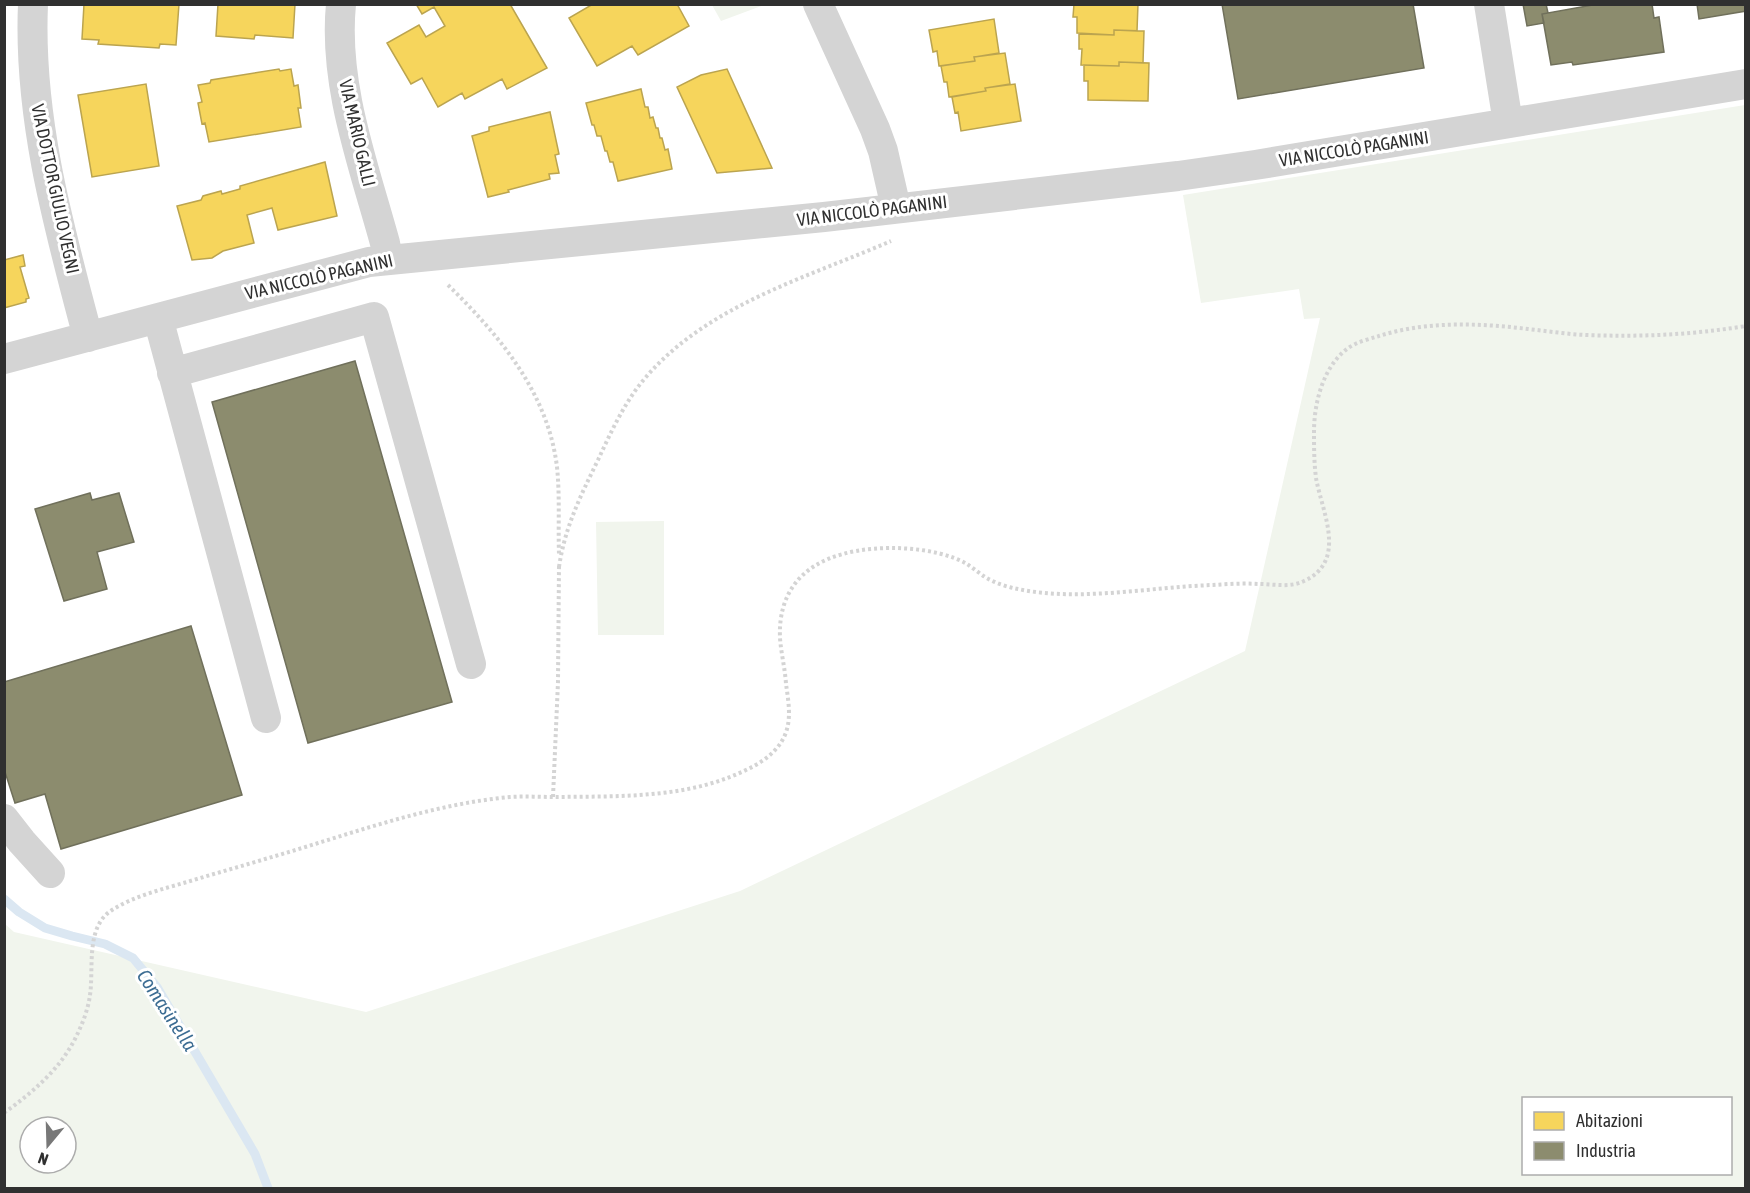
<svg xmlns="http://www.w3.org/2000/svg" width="1750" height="1193" viewBox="0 0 1750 1193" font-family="'Asap Condensed',sans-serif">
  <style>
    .green { fill: #f1f5ed; fill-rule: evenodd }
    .homes { fill: #f6d55c; stroke: #bba44f; stroke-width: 1.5 }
    .industry { fill: #8c8c6e; stroke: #70705b; stroke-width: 1.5 }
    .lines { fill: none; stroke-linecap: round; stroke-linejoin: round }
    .stream { stroke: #dbe7f2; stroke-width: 9 }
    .path { stroke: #d4d4d4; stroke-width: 4; stroke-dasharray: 3 3; stroke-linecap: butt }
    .minor { stroke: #d4d4d4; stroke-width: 30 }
    .labels { text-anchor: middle; stroke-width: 6; stroke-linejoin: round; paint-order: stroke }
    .street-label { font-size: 18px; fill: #303030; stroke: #fff }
    .water-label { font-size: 20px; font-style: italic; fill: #3d6d93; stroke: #fff }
  </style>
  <rect width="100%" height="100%" fill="#fff"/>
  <path class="green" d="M712,5h52l-43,16z
    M1745,105v1083h-1740v-264l9,8 352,80 374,-121 505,-240 75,-333 -16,1 -5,-30 -98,14 -18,-108zM1730,1098v76h-206v-76zM30,1127h36v36h-36z
    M664,521v114h-66l-2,-113z"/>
  <path class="homes" d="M84,4h95l-3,41 -16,-1 -1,4 -61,-4 1,-4 -17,-1z
    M218,4h77l-2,34 -38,-3 -1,4 -38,-3z
    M416,4h94l37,64 -40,21 -5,-10 -37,20 -3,-6 -24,14 -16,-29 -11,6 -24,-41 32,-18 7,12 19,-11 -11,-19 -12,7z
    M593,4h84l12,22 -51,29 -6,-9 -35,20 -28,-48z
    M1074,4h64l-1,27 -23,-1v5l-37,-2v-16h-4z
    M994,19l5,34 -25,4 1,4 -36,5 -2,-15 -4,1 -4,-22z
    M1114,30l30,1 -1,32 -24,-1v4l-38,-1 1,-16h-3v-15l35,1z
    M1005,53l5,31 -25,4 1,3 -37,6 -2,-15h-3l-3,-16 34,-5 -1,-4z
    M1119,62l30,1 -1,38 -60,-1v-19h-4v-16l35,1z
    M279,69l1,2 11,-2 3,17 4,-1 3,23h-3l3,19 -92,15 -4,-19 -3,1 -4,-21 4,-1 -4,-17 12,-2 1,-3z
    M727,69l45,99 -55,5 -40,-86 24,-12z
    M146,84l13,82 -67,11 -14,-82z
    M1015,84l6,37 -60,10 -3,-19 -3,1 -3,-16 34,-6 -1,-3z
    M641,89l4,18h3l2,11 3,-1 3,11h2l2,10h2l3,12 3,-1 4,20 -54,12 -5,-19h-3l-3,-11h-2l-4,-15h-4l-3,-11h-2l-6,-22z
    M550,112l9,42 -4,1 4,18 -10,1 1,5 -42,11 1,2 -21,5 -16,-61 17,-5v-4z
    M325,162l12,54 -59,14 -6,-22 -25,7 7,28 -31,8 -11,7 -20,2 -15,-54 24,-6 2,-4 18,-5 1,3 18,-5v-3z
    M23,255l2,11 -5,1 9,31 -3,1v3l-22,6v-48z"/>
  <path class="industry" d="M1222,4h191l11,64 -186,31z
    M1523,4h23l2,9 -6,1 2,9 -17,3z
    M1598,4h54l2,14 5,-1 5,35 -91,13 -1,-3 -21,3 -9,-51z
    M1697,4h49v7l-47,8z
    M355,361l97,341 -144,41 -96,-341z
    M90,493l2,7 27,-7 15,49 -37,10 10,37 -43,12 -29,-92z
    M191,626l51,169 -181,54 -16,-55 -30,9 -11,-34v-87z"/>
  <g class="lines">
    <path class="stream" d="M4,899l15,13 26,16 27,8 33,8 28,14 24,29 98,167 13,34"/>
    <path class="path" d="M448,285c52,51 100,108 109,182 3,29 1,59 2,88
      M559,567c6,-40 21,-70 39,-107 13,-28 27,-59 48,-83 62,-72 160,-99 245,-136
      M553,797l5,-115 1,-117
      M4,1113c29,-21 55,-43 71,-74 7,-14 13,-29 15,-44 4,-27 -5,-68 22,-85 22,-14 51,-21 75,-28 26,-8 52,-15 78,-23 81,-23 160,-54 245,-62 15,-1 31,0 46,0 65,-1 132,2 192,-28 17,-8 34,-21 39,-40 4,-14 1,-31 -1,-45 -1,-16 -5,-31 -6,-46 -2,-44 21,-73 63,-84 34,-10 93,-8 124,10 6,4 12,9 18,13 10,6 22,10 33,12 61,13 132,-2 195,-4 15,-1 31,-2 46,-1 15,0 31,4 45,-3 44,-20 18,-69 12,-103 -2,-16 -2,-31 -2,-46 0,-29 9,-65 33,-83 9,-7 22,-10 32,-13 47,-15 100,-13 149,-7 19,2 38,5 57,6 56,2 105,0 161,-9"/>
    <path class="minor" d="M33,4c-5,114 26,224 55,333
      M341,4c-8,81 23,162 44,239l3,17
      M818,4l57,125 8,22 13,57
      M1489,4l19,119
      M158,318l108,400
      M4,359l365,-97 455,-45 354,-41 77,-11 491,-81
      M172,373l202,-56 97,347
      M4,819l18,23 28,31"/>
  </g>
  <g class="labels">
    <g class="street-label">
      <text transform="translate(357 133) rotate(77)" y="6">VIA MARIO GALLI</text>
      <text transform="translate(1354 149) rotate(-9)" y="6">VIA NICCOLÒ PAGANINI</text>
      <text transform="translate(55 189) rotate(78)" y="6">VIA DOTTOR GIULIO VEGNI</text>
      <text transform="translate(872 211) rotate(-7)" y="6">VIA NICCOLÒ PAGANINI</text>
      <text transform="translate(319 277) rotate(-13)" y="6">VIA NICCOLÒ PAGANINI</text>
    </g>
    <g class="water-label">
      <text transform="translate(167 1010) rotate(57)" y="7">Comasinella</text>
    </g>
  </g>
  <rect width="1750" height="1193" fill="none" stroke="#303030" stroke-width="12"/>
  <rect x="1522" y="1097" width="210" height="78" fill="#ffffff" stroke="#acacac" stroke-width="1.5"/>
  <rect x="1534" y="1112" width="30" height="18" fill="#f6d55c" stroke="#acacac" stroke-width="1.5"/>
  <text x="1576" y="1127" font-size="18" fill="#303030">Abitazioni</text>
  <rect x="1534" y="1142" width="30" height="18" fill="#8c8c6e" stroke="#acacac" stroke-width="1.5"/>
  <text x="1576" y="1157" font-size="18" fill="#303030">Industria</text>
  <g transform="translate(48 1145) rotate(199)"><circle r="28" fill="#ffffff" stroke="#acacac" stroke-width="1.5"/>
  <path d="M0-4.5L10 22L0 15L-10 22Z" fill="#787878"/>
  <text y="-9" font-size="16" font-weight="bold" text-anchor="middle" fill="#303030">N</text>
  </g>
</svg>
